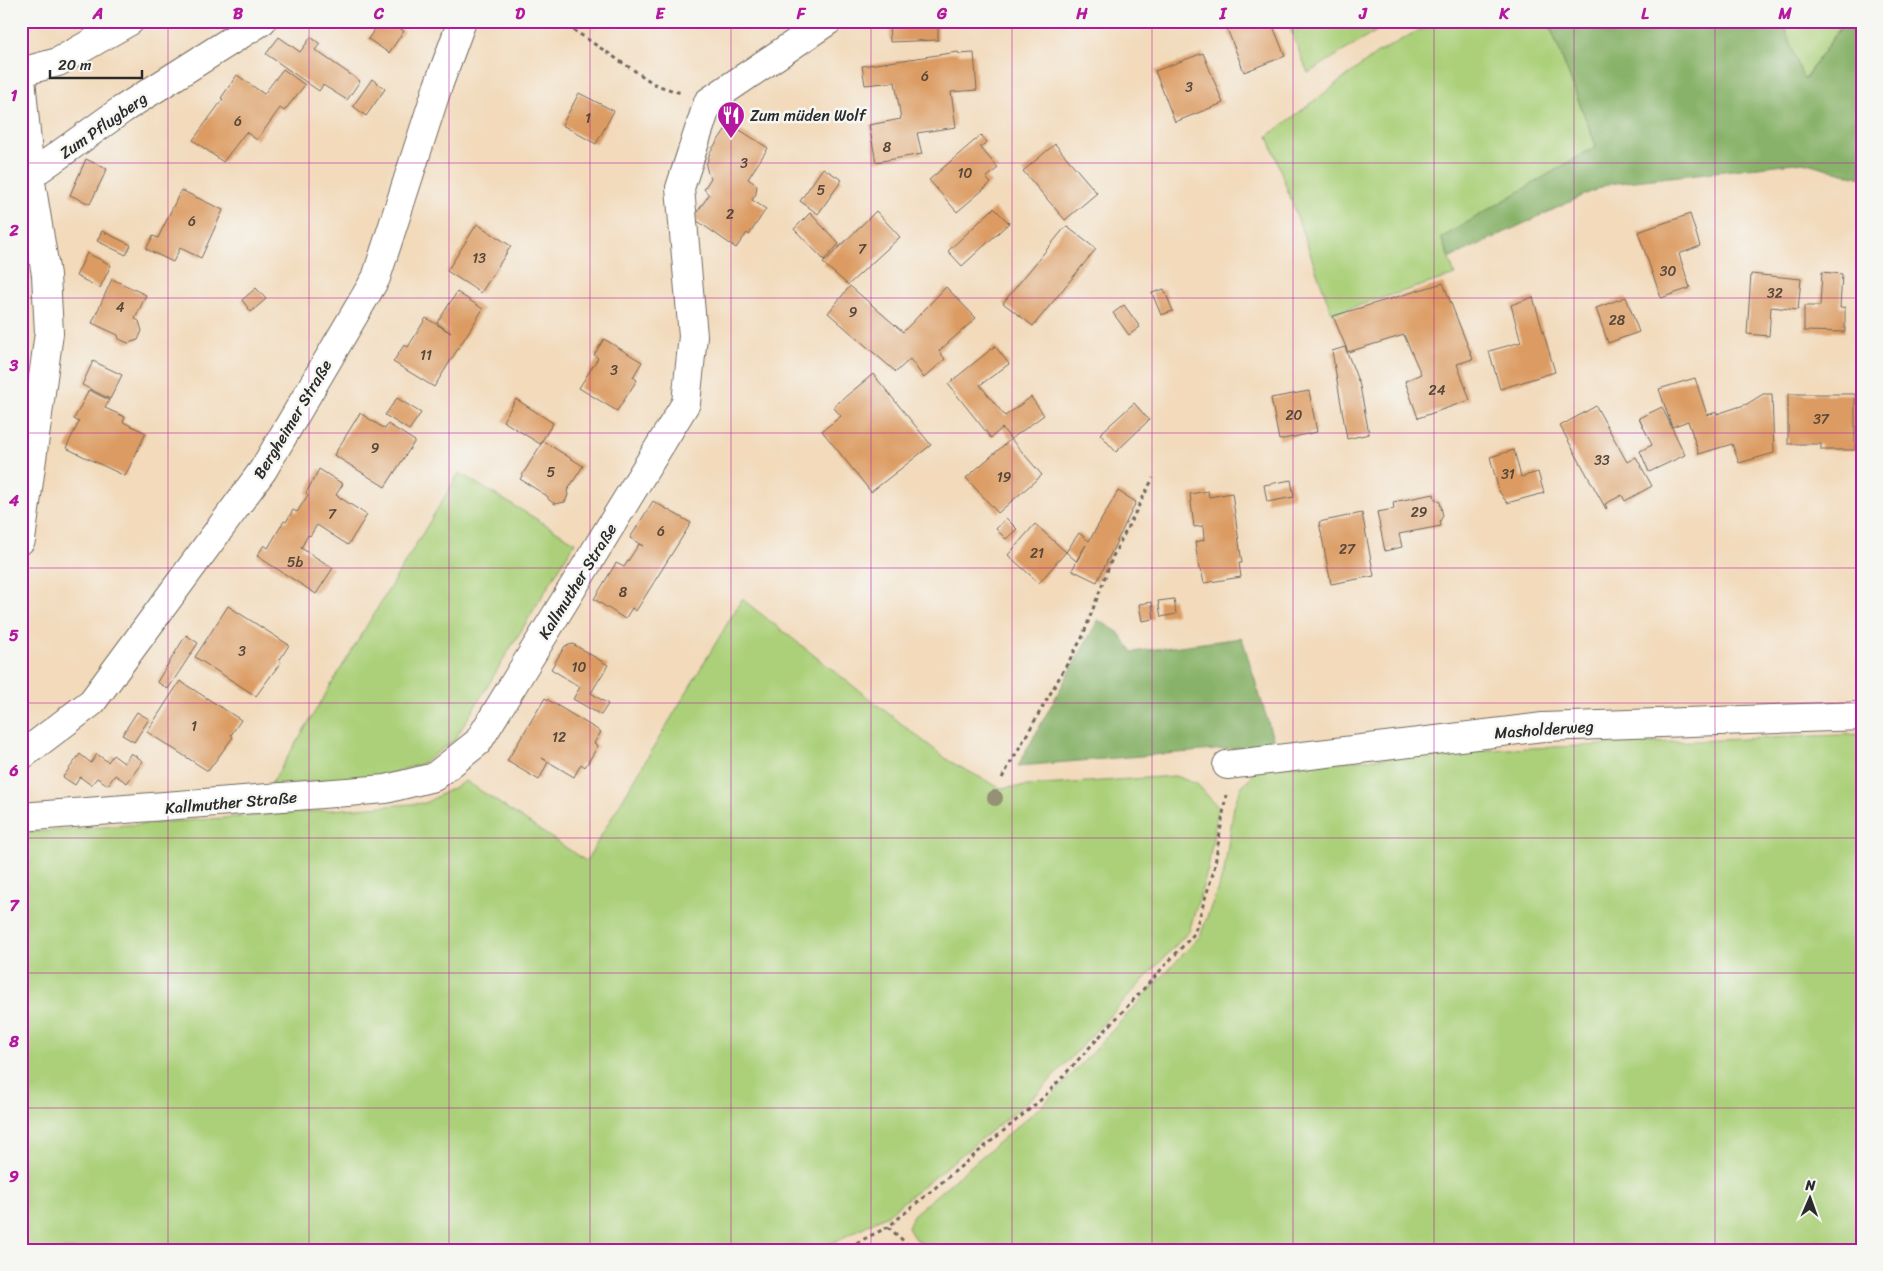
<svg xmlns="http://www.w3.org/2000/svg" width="1883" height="1271" viewBox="0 0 1883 1271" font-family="Sriracha,sans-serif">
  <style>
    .green { fill: #abd079; stroke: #6b7e52 }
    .forest { fill: #88b269; stroke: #5a6e4a }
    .building { fill: #dc9b62 }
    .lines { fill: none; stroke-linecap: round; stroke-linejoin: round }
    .minor-casing { stroke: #71685d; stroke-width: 30 }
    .path { stroke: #71685d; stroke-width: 3; stroke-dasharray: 4 4; stroke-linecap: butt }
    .minor { stroke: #fff; stroke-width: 28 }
    .tree { fill: #969076 }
    .grid { fill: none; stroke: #b5179e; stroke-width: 1; stroke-opacity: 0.55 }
    .labels { text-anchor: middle; stroke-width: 5; stroke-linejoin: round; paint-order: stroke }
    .number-label { font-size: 14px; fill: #574739 }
    .poi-label { font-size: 16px; fill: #2b2b2b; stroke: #f6f6f2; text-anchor: start }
    .street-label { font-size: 16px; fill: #2b2b2b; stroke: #f6f6f2 }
    .neatline { fill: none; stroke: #b5179e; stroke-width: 2 }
    .grid-label { font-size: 16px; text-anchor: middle; font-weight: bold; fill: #b5179e }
  </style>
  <rect width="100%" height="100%" fill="#f6f6f2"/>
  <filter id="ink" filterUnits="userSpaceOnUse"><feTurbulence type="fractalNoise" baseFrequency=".02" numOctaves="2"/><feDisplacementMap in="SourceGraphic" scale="10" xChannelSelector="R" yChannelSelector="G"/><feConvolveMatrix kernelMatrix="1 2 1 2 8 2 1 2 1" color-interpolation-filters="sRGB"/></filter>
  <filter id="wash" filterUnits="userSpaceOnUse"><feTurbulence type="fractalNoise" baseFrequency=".0096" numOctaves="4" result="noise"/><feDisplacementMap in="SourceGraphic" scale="20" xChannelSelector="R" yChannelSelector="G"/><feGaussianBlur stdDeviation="1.12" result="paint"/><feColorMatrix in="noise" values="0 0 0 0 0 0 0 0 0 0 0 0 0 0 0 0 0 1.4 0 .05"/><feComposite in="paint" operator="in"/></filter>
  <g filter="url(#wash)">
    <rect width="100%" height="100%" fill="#f2dabb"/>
    <path class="green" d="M1287,21h106l-85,52z
      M1435,21h113l48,125 -155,92 14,37 -123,39 -64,-178 108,-82z
      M1782,21h63l-42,59z
      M459,473l116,69 -121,199 -33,23 -45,14 -106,8z
      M742,599l207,162 51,27 175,-12 22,8 21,23 -10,62 -19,62 -150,161 -152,123 -68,35h-798v-417l404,-30 41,-22 120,80z
      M1862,734v516h-930l-18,-12 -6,-10 5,-13 133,-113 154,-166 24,-64 10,-66 7,-19 18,-19 226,-18z"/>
    <path class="forest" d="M1548,21h234l22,59 41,-59h17v157l-59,-16 -195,22 -158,74 -9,-20 155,-92z
      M1098,620l20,12 15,20 109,-14 33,107 -257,21z"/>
    <g id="blocks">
      <path class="building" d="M380,21h9l15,10 -15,22 -21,-14z
        M889,21h49v19l-48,2z
        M1224,21h47l14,35 -41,16z
        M279,37l21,15 11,-15 9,7 -5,6 45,31 -13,19 -24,-15 -4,6 -53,-37z
        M958,52l1,2 15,-1 3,37 -26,2 5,35 -39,6 5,21 -46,8 -7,-37 32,-6 -6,-37 -30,3 -3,-19z
        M1203,53l20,50 -48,19 -20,-51z
        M283,69l22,16 -21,26 -4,-3 -23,32 -11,-8 -23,30 -30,-22 30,-41 -2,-1 16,-23 27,19z
        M372,79l13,10 -19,27 -13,-10z
        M579,93l35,18 -18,33 -34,-19z
        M737,128l31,20 -20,31 9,6 -1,9 -4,6 14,9 -17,26 -2,-2 -11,15 -43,-30 16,-23 -5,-6 7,-11 -3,-5 -2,-7 4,-14 15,-22z
        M981,135l6,7 -7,5 18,21 -12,10 5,5 -34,29 -28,-32z
        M1055,144l42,49 -32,27 -42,-49z
        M86,159l21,10 -17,35 -20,-9z
        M823,168l19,12 -24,34 -18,-13z
        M181,190l42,20 -22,48 -21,-10 -7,14 -27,-13 7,-13 5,2z
        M994,208l15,15 -47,43 -14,-15z
        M876,211l24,26 -52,48 -25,-22z
        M810,213l29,31 -15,16 -30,-31z
        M1690,214l10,32 -21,8 11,34 -29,10 -23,-66z
        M477,224l34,22 -30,47 -34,-22z
        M1066,226l30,23 -63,77 -30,-23z
        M102,231l29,14 -5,10 -29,-14z
        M87,253l24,12 -11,23 -24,-12z
        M1822,272l20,2 -2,34 5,-1v25l-41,-1v-25h16z
        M1751,274l50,5 -3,31 -27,-3 -2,29 -22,-2z
        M112,279l34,16 -11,24 4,2 3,10 -4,9 -10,3 -9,-4 -1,-4 -26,-12z
        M1443,283l30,76 -16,5 13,36 -52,18 -13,-37 16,-7 -17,-39 -56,17 -15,-36z
        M850,286l53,46 43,-45 30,31 -37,33 6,8 -21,19 -14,-19 -14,13 -68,-59z
        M256,288l10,11 -15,13 -9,-12z
        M1164,289l9,22 -12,4 -9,-22z
        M457,292l26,17 -49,78 -41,-25 11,-17 4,2 18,-29 25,15 -14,-10z
        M1533,297l22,75 -55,17 -11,-38 32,-9 -10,-37z
        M1626,297l13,35 -31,11 -12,-35z
        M1124,305l16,22 -11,8 -16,-22z
        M604,339l38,23 -9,15 4,3 -20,31 -38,-23 19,-30 -4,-3z
        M995,346l14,18 -29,21 25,31 26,-19 13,18 -33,24 -9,-11 -11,10 -43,-54z
        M1345,347l15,39 9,48 -22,5 -15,-88z
        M93,361l29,14 -12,24 -28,-14z
        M873,374l58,71 -60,47 -49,-61 19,-15 -8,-9z
        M1695,378l12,37 10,-3v2l30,-10 16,-10h9l2,59 -35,10 -7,-19 -33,10 -11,-33 -16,6 -13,-38z
        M89,390l20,10 -4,8 20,9 -2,5 23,11 -21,43 -59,-28 13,-26 -5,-3z
        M1309,391l8,41 -38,8 -8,-42z
        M1788,394h67v56h-34v-6h-33z
        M397,398l24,15 -12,17 -24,-15z
        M516,399l37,24 -13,21 -37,-23z
        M1134,403l15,17 -33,32 -16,-18z
        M1596,406l31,56 9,-5 16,29 -27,15 -3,-6 -17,9 2,4 -1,1 -46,-83z
        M1662,407l23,48 -36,17 -9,-21 12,-6 -13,-27z
        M360,413l25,16 3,-5 27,17 -30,46 -51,-32z
        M1011,439l31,36 -44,38 -32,-35z
        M543,441l40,25 -16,25 1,4 -3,7 -10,2 -6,-4 -2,-4 -27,-17z
        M1514,450l7,27 17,-5 6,21 -37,10 -8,-12 -9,-34z
        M319,469l24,15 -7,11 31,20 -19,30 -31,-20 -7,11 -2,-1 -7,13 32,20 -17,26 -59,-38 7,-11 4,3 16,-27 2,1 7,-12 4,2 11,-17 -2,-2z
        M1291,480l3,17 -27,5 -3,-17z
        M1118,491l18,11 -39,80 -25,-12 14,-25 -10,16 -10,-9 -27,31 -31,-28 27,-31 31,28 13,-19 10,8z
        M1208,491l1,6 23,-4 10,70h-3l2,14 -37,6 -3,-14h-2l-4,-27 9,-2 -1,-14 -9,1 -4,-33z
        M1434,494l1,5 5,3 3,14 -3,5 1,5 -42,8 3,13 -17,4 -8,-39 17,-3 -1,-7z
        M653,501l38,22 -55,88 -4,-3 -7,11 -31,-20 22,-36 8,4 15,-23 4,2 -13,-8z
        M1362,513l12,63 -43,8 -12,-62z
        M1006,518l11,11 -11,10 -10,-10z
        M1174,599l2,15 -15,3 -3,-16z
        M1152,602l2,17 -12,2 -3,-17z
        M228,606l61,39 -10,16 2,1 -25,34 -61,-39z
        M186,635l12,8 -30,46 -11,-7z
        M573,644l35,21 -17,28 17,11 -7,11 -28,-16 7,-12 -29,-18 14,-23z
        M180,681l61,39 -10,15 2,2 -25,34 -61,-39z
        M545,698l56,34 -7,11 4,3 -13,21 -4,-3 -7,13 -32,-19 6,4 -9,18 -32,-19z
        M137,712l12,7 -15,23 -12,-7z
        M131,753l12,8 -16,22 -12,-8 -7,10 -11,-7 -6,7 -11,-8 -5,8 -12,-8 17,-23 11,9 6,-9 11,8 5,-7 11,8z"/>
    </g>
  </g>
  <g filter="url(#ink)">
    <use href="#blocks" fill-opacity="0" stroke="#71685d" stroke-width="1"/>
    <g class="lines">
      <g class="minor-casing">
        <path id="minor" d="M21,72l37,-10 72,-41
          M21,78l9,98 16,99 3,58 -28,207
          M21,182l102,-73 139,-88
          M21,756l71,-54 171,-232 113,-192 62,-192 24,-65
          M1227,765l316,-38 319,-11
          M21,817l365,-28 48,-12 44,-35 208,-339 7,-67 -13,-148 28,-86 120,-81"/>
      </g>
      <path class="path" d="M560,21l96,64 25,8
        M1002,778l80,-140 31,-82 40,-78
        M888,1227l26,23
        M842,1250l46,-23 155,-129 151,-164 20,-64 12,-75"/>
      <use href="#minor" class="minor"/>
    </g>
    <circle class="tree" cx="995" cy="798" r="8"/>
  </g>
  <path class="grid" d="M168,21v1229M309,21v1229M449,21v1229M590,21v1229M731,21v1229M871,21v1229M1012,21v1229M1152,21v1229M1293,21v1229M1434,21v1229M1574,21v1229M1715,21v1229M21,163h1841M21,298h1841M21,433h1841M21,568h1841M21,703h1841M21,838h1841M21,973h1841M21,1108h1841"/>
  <defs>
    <g id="restaurant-pin" transform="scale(1.4375)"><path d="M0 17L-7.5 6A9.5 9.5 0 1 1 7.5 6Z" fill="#b5179e" stroke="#f6f6f2"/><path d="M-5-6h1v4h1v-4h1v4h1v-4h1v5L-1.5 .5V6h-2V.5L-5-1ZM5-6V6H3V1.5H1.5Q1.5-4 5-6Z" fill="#fff"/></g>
  </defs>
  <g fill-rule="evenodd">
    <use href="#restaurant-pin" x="731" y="115"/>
  </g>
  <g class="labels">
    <g class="number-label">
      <text x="925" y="81">6</text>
      <text x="1189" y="92">3</text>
      <text x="588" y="123">1</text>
      <text x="238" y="126">6</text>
      <text x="887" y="152">8</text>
      <text x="744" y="168">3</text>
      <text x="965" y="178">10</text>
      <text x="821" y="195">5</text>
      <text x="730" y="219">2</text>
      <text x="192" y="226">6</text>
      <text x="862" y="254">7</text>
      <text x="479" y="263">13</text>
      <text x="1668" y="276">30</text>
      <text x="1775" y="298">32</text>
      <text x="120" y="312">4</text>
      <text x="853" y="317">9</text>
      <text x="1617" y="325">28</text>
      <text x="426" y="360">11</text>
      <text x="614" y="375">3</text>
      <text x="1437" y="395">24</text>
      <text x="1294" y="420">20</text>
      <text x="1821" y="424">37</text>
      <text x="375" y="453">9</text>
      <text x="1602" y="465">33</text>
      <text x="551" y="477">5</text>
      <text x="1508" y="479">31</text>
      <text x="1004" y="482">19</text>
      <text x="1419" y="517">29</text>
      <text x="332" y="519">7</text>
      <text x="661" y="536">6</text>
      <text x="1347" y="554">27</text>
      <text x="1037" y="558">21</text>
      <text x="295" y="567">5b</text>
      <text x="623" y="597">8</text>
      <text x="242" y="656">3</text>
      <text x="579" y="672">10</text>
      <text x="194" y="731">1</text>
      <text x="559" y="742">12</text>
    </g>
    <g class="poi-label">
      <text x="750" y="121">Zum müden Wolf</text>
    </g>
    <g class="street-label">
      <text transform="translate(103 125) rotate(-35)" y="6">Zum Pflugberg</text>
      <text transform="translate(292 419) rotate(-59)" y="6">Bergheimer Straße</text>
      <text transform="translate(577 581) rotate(-58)" y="6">Kallmuther Straße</text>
      <text transform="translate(1544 729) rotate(-4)" y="6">Masholderweg</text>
      <text transform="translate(231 802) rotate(-5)" y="6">Kallmuther Straße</text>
    </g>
  </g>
  <rect width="1883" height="1271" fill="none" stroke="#f6f6f2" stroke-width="55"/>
  <g transform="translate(1810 1198) rotate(2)" stroke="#f6f6f2" stroke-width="4" paint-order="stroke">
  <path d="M0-4L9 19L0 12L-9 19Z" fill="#2b2b2b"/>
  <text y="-8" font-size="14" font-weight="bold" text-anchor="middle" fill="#2b2b2b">N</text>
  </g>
  <path d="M50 70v8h92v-8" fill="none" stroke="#2b2b2b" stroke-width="2.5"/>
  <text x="58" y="70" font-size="15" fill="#2b2b2b" stroke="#f6f6f2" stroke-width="4" paint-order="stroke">20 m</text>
  <rect x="28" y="28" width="1828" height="1216" class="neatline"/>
  <g class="grid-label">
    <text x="98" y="19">A</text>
    <text x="238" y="19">B</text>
    <text x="379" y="19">C</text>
    <text x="520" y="19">D</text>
    <text x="660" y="19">E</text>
    <text x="801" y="19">F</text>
    <text x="942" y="19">G</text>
    <text x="1082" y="19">H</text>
    <text x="1223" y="19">I</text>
    <text x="1363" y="19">J</text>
    <text x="1504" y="19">K</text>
    <text x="1645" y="19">L</text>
    <text x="1785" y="19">M</text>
    <text x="14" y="101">1</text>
    <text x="14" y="236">2</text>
    <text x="14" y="371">3</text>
    <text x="14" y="506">4</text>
    <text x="14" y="641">5</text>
    <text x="14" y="776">6</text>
    <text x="14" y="911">7</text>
    <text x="14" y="1047">8</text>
    <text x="14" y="1182">9</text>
  </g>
</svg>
